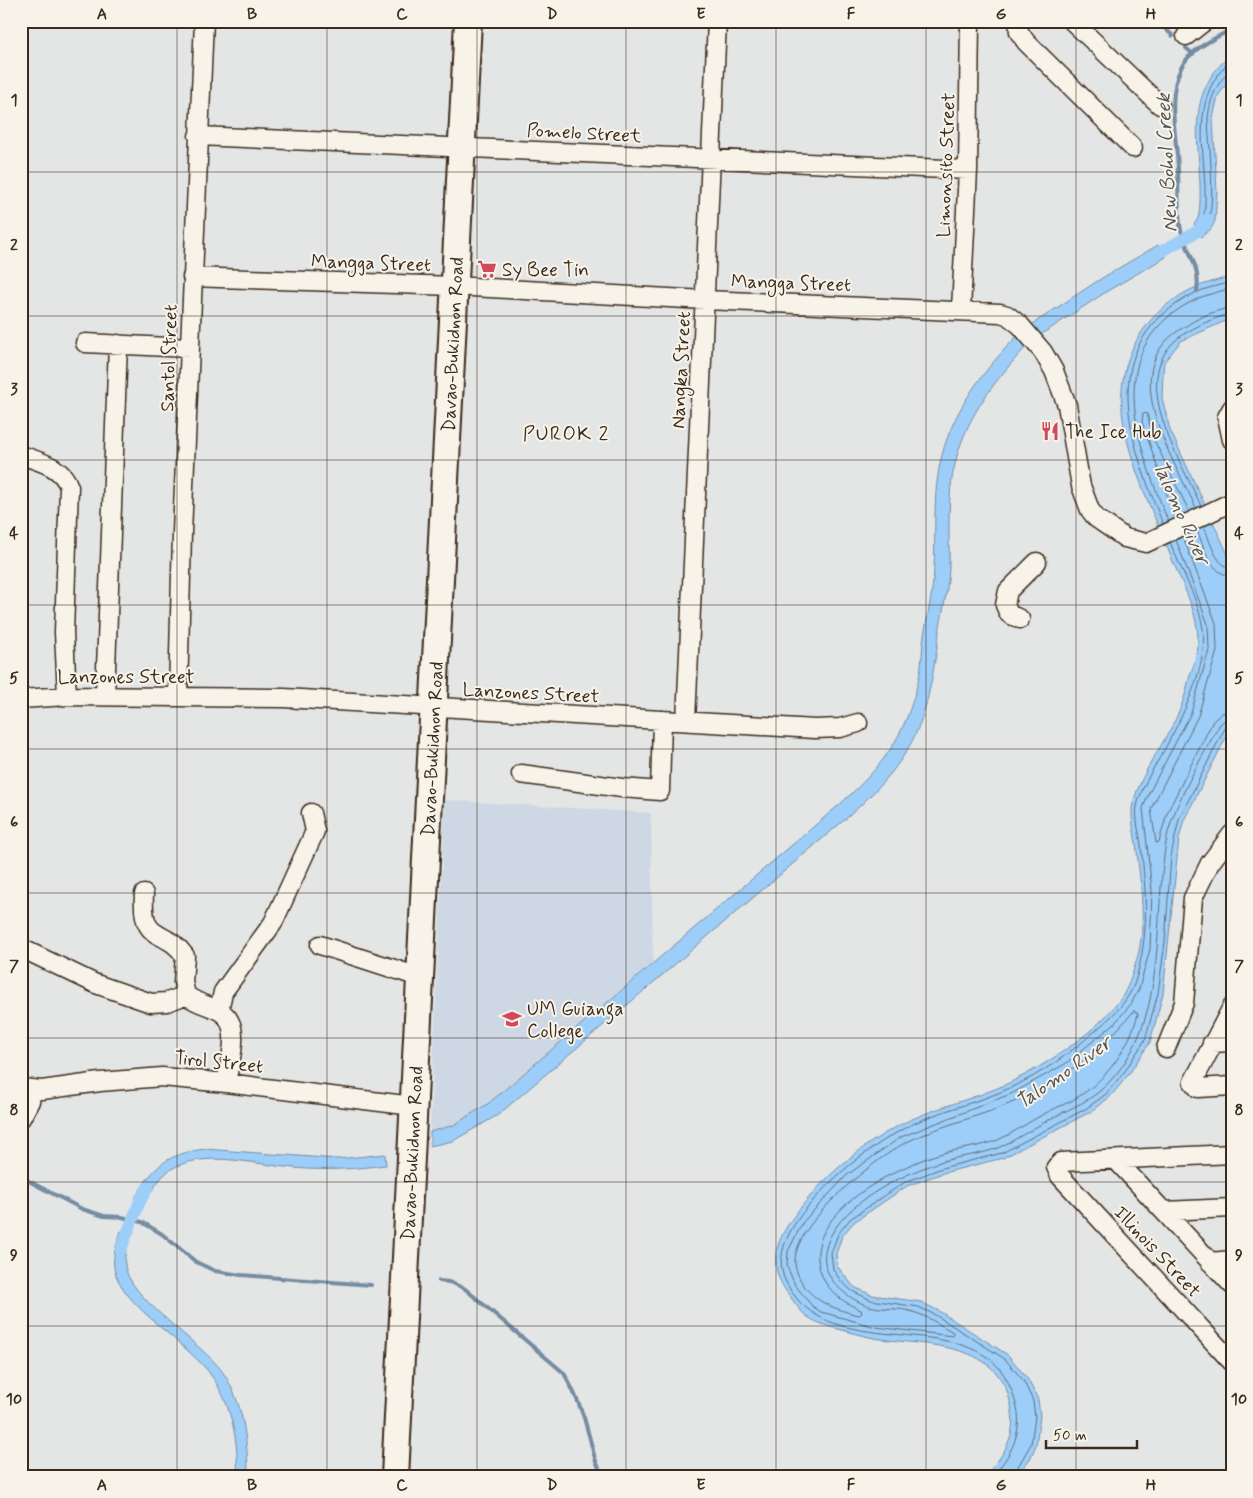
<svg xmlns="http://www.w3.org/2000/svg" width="1253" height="1498" viewBox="0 0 1253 1498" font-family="Mynerve,sans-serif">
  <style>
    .built { fill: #ced7e4 }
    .water { fill: #9ccef9; stroke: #758ca1 }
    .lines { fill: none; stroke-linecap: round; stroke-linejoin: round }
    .shore { stroke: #626c76; stroke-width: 1 }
    .stream { stroke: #758ca1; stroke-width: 4 }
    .canal { stroke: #9ccef9; stroke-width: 12 }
    .minor-casing { stroke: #3b2a1e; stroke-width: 21 }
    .highway-casing { stroke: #3b2a1e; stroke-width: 30 }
    .minor { stroke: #f7f3e8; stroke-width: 18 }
    .highway { stroke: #f7f3e8; stroke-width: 26 }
    .grid { fill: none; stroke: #3b2a1e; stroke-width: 1; stroke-opacity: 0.55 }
    .labels { text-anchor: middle; stroke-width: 4; stroke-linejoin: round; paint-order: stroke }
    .street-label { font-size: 19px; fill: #3b2a1e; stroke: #f7f3e8 }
    .poi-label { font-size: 19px; fill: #3b2a1e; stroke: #f7f3e8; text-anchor: start }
    .water-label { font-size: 20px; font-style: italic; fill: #535355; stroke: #f7f3e8 }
    .neighbourhood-label { font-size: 20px; letter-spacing: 1px; fill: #3b2a1e; stroke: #f7f3e8 }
    .neatline { fill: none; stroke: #3b2a1e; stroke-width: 2 }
    .grid-label { font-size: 16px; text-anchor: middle; font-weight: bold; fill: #3b2a1e }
  </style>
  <rect width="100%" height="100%" fill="#e4e6e6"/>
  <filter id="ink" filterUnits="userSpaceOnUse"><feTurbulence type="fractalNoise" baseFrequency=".02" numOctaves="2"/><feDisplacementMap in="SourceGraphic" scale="10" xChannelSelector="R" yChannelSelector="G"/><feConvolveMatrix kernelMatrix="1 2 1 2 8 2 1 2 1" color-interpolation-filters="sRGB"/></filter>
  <g filter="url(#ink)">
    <path class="built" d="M445,800l206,13 2,149 -164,141 -35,22 -24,7z"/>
    <path class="water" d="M1232,54v22l-14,20 -5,22 4,74 -2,29 -4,8 -10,8 -7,-13c6,-6 5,-13 6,-22 2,-56 -19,-107 32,-148z
      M1158,245l8,12 -57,33 -70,46 -8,-11 71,-47z
      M1232,276v42l-51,23 -17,21 -1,11 -1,25 8,32 62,133v163l-48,94 -5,19 -16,155 -13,48 -21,32 -19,23 -20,15 -87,46 -60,15 -36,13 -53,36 -12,14 -6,18 1,12 17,21 18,8 49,7 18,9 69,44 19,23 11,21 2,17 -4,29 -6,14 -15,18h-33c19,-16 34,-39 30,-65 -9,-73 -83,-65 -138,-74 -11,-2 -21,-5 -32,-8 -12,-3 -28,-7 -38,-16 -5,-5 -11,-13 -15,-19 -11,-14 -16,-29 -12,-46 5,-19 18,-35 30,-49 23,-28 57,-56 89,-73 36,-20 78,-27 115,-45 37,-18 87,-51 111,-85 8,-13 13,-31 17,-46 7,-34 1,-73 -3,-107 -2,-14 -6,-28 -3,-41 9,-34 35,-63 48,-96 4,-10 6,-21 9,-32 4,-10 8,-21 8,-32 1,-29 -16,-59 -27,-86 -16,-40 -40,-90 -47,-132 -11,-58 16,-111 68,-136 13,-6 27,-9 40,-13z
      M1018,335l9,11c-30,32 -60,69 -71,114 -10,36 -6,72 -7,109 -1,24 -8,47 -11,71 -12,87 -24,117 -89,176l-351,299 -45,26 -23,5v-14l24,-7 35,-22 350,-298c47,-42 67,-69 81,-132 2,-12 2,-25 4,-38 4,-22 9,-44 10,-67 2,-38 -2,-76 8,-113 12,-47 43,-86 76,-120z
      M205,1149l133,10 47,-5 1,11c-31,4 -61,6 -92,3 -36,-3 -82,-17 -117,-2 -16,7 -24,23 -32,37l-10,-5c19,-32 31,-44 70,-49z
      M121,1231l10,4c-4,10 -7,20 -6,30 3,33 76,77 97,106 21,30 26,70 26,106h-11c2,-33 -5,-71 -24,-99 -21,-33 -92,-71 -99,-110 -2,-13 3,-25 7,-37z"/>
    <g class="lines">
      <path class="shore" d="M1232,60c-40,32 -29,82 -27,127 0,12 1,27 -4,38l2,3c16,-8 5,-90 5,-109 1,-14 5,-26 12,-37 4,-5 6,-8 12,-9
        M1201,506c-22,-50 -81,-137 -12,-175 12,-7 29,-15 43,-17
        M1196,508c-24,-53 -84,-142 -10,-182 12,-8 31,-17 46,-18
        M1175,518l-33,-96 1,-9 4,1 6,24 36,73
        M1168,521c-31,-77 -70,-177 31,-223 10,-4 22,-7 33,-10
        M1163,524c-34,-84 -70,-179 32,-231 11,-5 25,-8 37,-11
        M1204,527c6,12 11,40 28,41
        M1197,530c7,16 13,45 35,46
        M1183,537l33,86 1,28 -19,65 -47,93 5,34 3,-1 8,-29 46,-92 9,-8 10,-2
        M1176,540l32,84 1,26 -18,63 -42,80 -6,15 9,83 -2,58 -11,40 -8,15 -17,20 -49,40 -52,29 -112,44 -54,38 -44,47 -15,29 -1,15 8,19 17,21 9,6 55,15 77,9v-4c-13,-7 -26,-16 -40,-20 -14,-5 -29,-2 -44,-6 -22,-7 -48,-28 -44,-54 8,-45 75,-77 115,-90 19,-6 42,-7 60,-15 16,-7 31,-18 47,-26 18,-11 38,-17 54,-31 71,-64 50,-168 66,-253 7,-33 36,-82 53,-113l5,-4 7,-2
        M1134,1011l4,3c-8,31 -29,63 -57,81 -11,8 -25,12 -37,19 -16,8 -30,19 -46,26 -17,7 -41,9 -59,14 -40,12 -125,54 -121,105 2,26 20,41 43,51l1,3 -3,2c-27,-6 -54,-16 -63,-46 -12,-39 79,-110 109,-126 36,-19 77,-26 113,-43 17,-8 33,-19 49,-28 25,-15 48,-39 67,-61z
        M990,1477c18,-15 31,-41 28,-64 -4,-21 -13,-44 -31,-56 -59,-40 -166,0 -202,-77 -11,-25 5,-52 21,-71 25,-31 56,-56 90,-76 35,-22 79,-28 116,-46 31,-14 57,-33 82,-55 16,-14 34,-29 41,-50 15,-49 11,-88 6,-137 -2,-13 -6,-27 -4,-39 5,-23 22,-45 32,-65 16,-30 39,-77 34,-112 -4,-29 -22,-59 -33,-87
        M1012,1477l19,-33 4,-27 -2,-16 -10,-21 -18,-21 -68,-43 -18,-9 -48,-7 -19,-9 -12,-11 -7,-11 -2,-16 7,-19 12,-15 55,-37 37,-14 60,-15 85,-45 19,-14 19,-23 20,-31 13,-47 7,-51 6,-86 8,-37 46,-91 7,-3"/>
      <path class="stream" d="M1157,21l16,15
        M1186,48l7,6
        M1197,291c4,-24 -10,-39 -16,-61 -4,-19 -2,-41 -3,-61 -1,-31 -12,-72 3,-101 9,-19 33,-29 51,-39
        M21,1177l61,32 22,7 18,1 20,5 20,12 34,28 19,9 26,4 130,10
        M439,1281l10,1 15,6 100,85c10,18 19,38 24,59 5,17 6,30 16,45
        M691,1477l13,-4 25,4"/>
      <path class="canal" d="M1148,259l50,-28 9,-12
        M121,1249l19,-48 8,-14"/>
      <g class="minor-casing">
        <path id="minor" d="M1018,21l1,11 7,10 107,106
          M1072,21l88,84
          M1186,36l19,-15
          M198,136l770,34
          M192,277l262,9 251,14 295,13 7,2 13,10 23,27 11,19 13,34 14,81 9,24 6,8 29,20 21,5 86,-41
          M961,310l7,-140 2,-149
          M85,343l104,5
          M1232,408l-5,9 5,23
          M21,455c19,7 41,11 48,32l-5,145 3,64
          M1020,619l-11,-5 -4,-9 3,-14 29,-29
          M105,696l13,-352
          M178,697l4,-164 22,-512
          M21,699l46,-3 217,2 531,31 25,-1 18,-5
          M686,721l31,-700
          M521,774l101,14 38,3 2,-71
          M144,894c-3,52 20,32 41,62l-2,26 3,13c13,10 24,10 35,17 22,13 8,51 5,71
          M320,945l99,32
          M21,948l75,36 55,19 16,-1 19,-7
          M1232,1007l-39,75 5,6 34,-2
          M222,1012l-2,-6 3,-14 50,-69 38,-83 4,-9 -4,-18
          M1212,1043l20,-1
          M1166,1048l18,-45 9,-105 17,-35 22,-29
          M21,1088l21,2 58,-8 62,-5 64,6 187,23
          M21,1118l9,-17 2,-11
          M1232,1154l-171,8 -5,5 4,9 172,186
          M1116,1160l116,125
          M1164,1211l68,-3
          M1210,1262l22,-2"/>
      </g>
      <g class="highway-casing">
        <g id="highway">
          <path id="s1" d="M395,1477l73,-1456"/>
        </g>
      </g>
      <use href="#minor" class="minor"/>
      <use href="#highway" class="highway"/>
    </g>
  </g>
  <path class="grid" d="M177,21v1456M327,21v1456M477,21v1456M626,21v1456M776,21v1456M926,21v1456M1076,21v1456M21,172h1211M21,316h1211M21,460h1211M21,605h1211M21,749h1211M21,893h1211M21,1038h1211M21,1182h1211M21,1326h1211"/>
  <defs>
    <g id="supermarket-bare" transform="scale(1.5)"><path d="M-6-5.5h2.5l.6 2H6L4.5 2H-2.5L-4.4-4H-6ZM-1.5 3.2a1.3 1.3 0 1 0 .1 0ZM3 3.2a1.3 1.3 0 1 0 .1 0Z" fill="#d1495b" stroke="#f7f3e8" stroke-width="2.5" paint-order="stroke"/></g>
    <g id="restaurant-bare" transform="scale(1.5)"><path d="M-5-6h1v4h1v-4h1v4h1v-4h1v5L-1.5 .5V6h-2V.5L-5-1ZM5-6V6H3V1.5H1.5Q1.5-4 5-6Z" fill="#d1495b" stroke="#f7f3e8" stroke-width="2.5" paint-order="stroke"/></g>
    <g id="university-bare" transform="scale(1.5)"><path d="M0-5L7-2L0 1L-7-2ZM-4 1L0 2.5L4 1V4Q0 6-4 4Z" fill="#d1495b" stroke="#f7f3e8" stroke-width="2.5" paint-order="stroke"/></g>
  </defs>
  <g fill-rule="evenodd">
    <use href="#supermarket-bare" x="487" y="269"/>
    <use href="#restaurant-bare" x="1050" y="431"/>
    <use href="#university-bare" x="512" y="1019"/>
  </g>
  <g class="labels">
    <g class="street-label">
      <text transform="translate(584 132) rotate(3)" y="7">Pomelo Street</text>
      <text transform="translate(945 165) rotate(-88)" y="7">Limonsito Street</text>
      <text transform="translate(371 262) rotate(2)" y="7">Mangga Street</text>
      <text transform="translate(791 282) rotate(2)" y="7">Mangga Street</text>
      <text dy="7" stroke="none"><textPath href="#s1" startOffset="1134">Davao-Bukidnon Road</textPath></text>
      <text transform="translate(168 358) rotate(-88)" y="7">Santol Street</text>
      <text transform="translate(680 370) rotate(-87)" y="7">Nangka Street</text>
      <text x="126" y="683">Lanzones Street</text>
      <text transform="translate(531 692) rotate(3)" y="7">Lanzones Street</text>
      <text dy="7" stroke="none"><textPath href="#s1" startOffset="729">Davao-Bukidnon Road</textPath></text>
      <text transform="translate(219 1061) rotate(6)" y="7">Tirol Street</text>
      <text dy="7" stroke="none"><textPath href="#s1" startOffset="324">Davao-Bukidnon Road</textPath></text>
      <text transform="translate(1158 1251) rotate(47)" y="7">Illinois Street</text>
    </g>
    <g class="poi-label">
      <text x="502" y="276">Sy Bee Tin</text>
      <text x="1065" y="438">The Ice Hub</text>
      <text x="527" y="1015">UM Guianga<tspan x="527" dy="22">College</tspan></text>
    </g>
    <g class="water-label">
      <text transform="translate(1166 163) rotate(-93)" y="7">New Bohol Creek</text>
      <text transform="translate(1182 512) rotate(66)" y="7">Talomo River</text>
      <text transform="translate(1063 1072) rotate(-35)" y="7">Talomo River</text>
    </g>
    <g class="neighbourhood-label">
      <text x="566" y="440">PUROK 2</text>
    </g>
  </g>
  <rect width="1253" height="1498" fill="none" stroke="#f7f3e8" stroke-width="55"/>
  <path d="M1046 1440v8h91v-8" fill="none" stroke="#3b2a1e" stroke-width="2.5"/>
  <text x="1053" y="1440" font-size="15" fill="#3b2a1e" stroke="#f7f3e8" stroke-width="4" paint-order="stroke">50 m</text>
  <rect x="28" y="28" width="1198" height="1442" class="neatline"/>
  <g class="grid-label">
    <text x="102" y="19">A</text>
    <text x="252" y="19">B</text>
    <text x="402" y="19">C</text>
    <text x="552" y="19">D</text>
    <text x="701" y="19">E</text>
    <text x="851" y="19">F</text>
    <text x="1001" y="19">G</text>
    <text x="1151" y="19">H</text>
    <text x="14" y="105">1</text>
    <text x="1239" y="105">1</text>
    <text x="14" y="250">2</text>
    <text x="1239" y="250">2</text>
    <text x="14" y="394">3</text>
    <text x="1239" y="394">3</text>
    <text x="14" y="538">4</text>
    <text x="1239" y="538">4</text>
    <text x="14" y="683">5</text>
    <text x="1239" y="683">5</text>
    <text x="14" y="827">6</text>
    <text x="1239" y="827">6</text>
    <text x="14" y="971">7</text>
    <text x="1239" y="971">7</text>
    <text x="14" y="1115">8</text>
    <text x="1239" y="1115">8</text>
    <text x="14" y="1260">9</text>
    <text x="1239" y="1260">9</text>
    <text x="14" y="1404">10</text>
    <text x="1239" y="1404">10</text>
    <text x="102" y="1490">A</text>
    <text x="252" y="1490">B</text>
    <text x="402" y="1490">C</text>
    <text x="552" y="1490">D</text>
    <text x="701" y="1490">E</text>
    <text x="851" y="1490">F</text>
    <text x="1001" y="1490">G</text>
    <text x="1151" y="1490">H</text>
  </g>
</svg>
